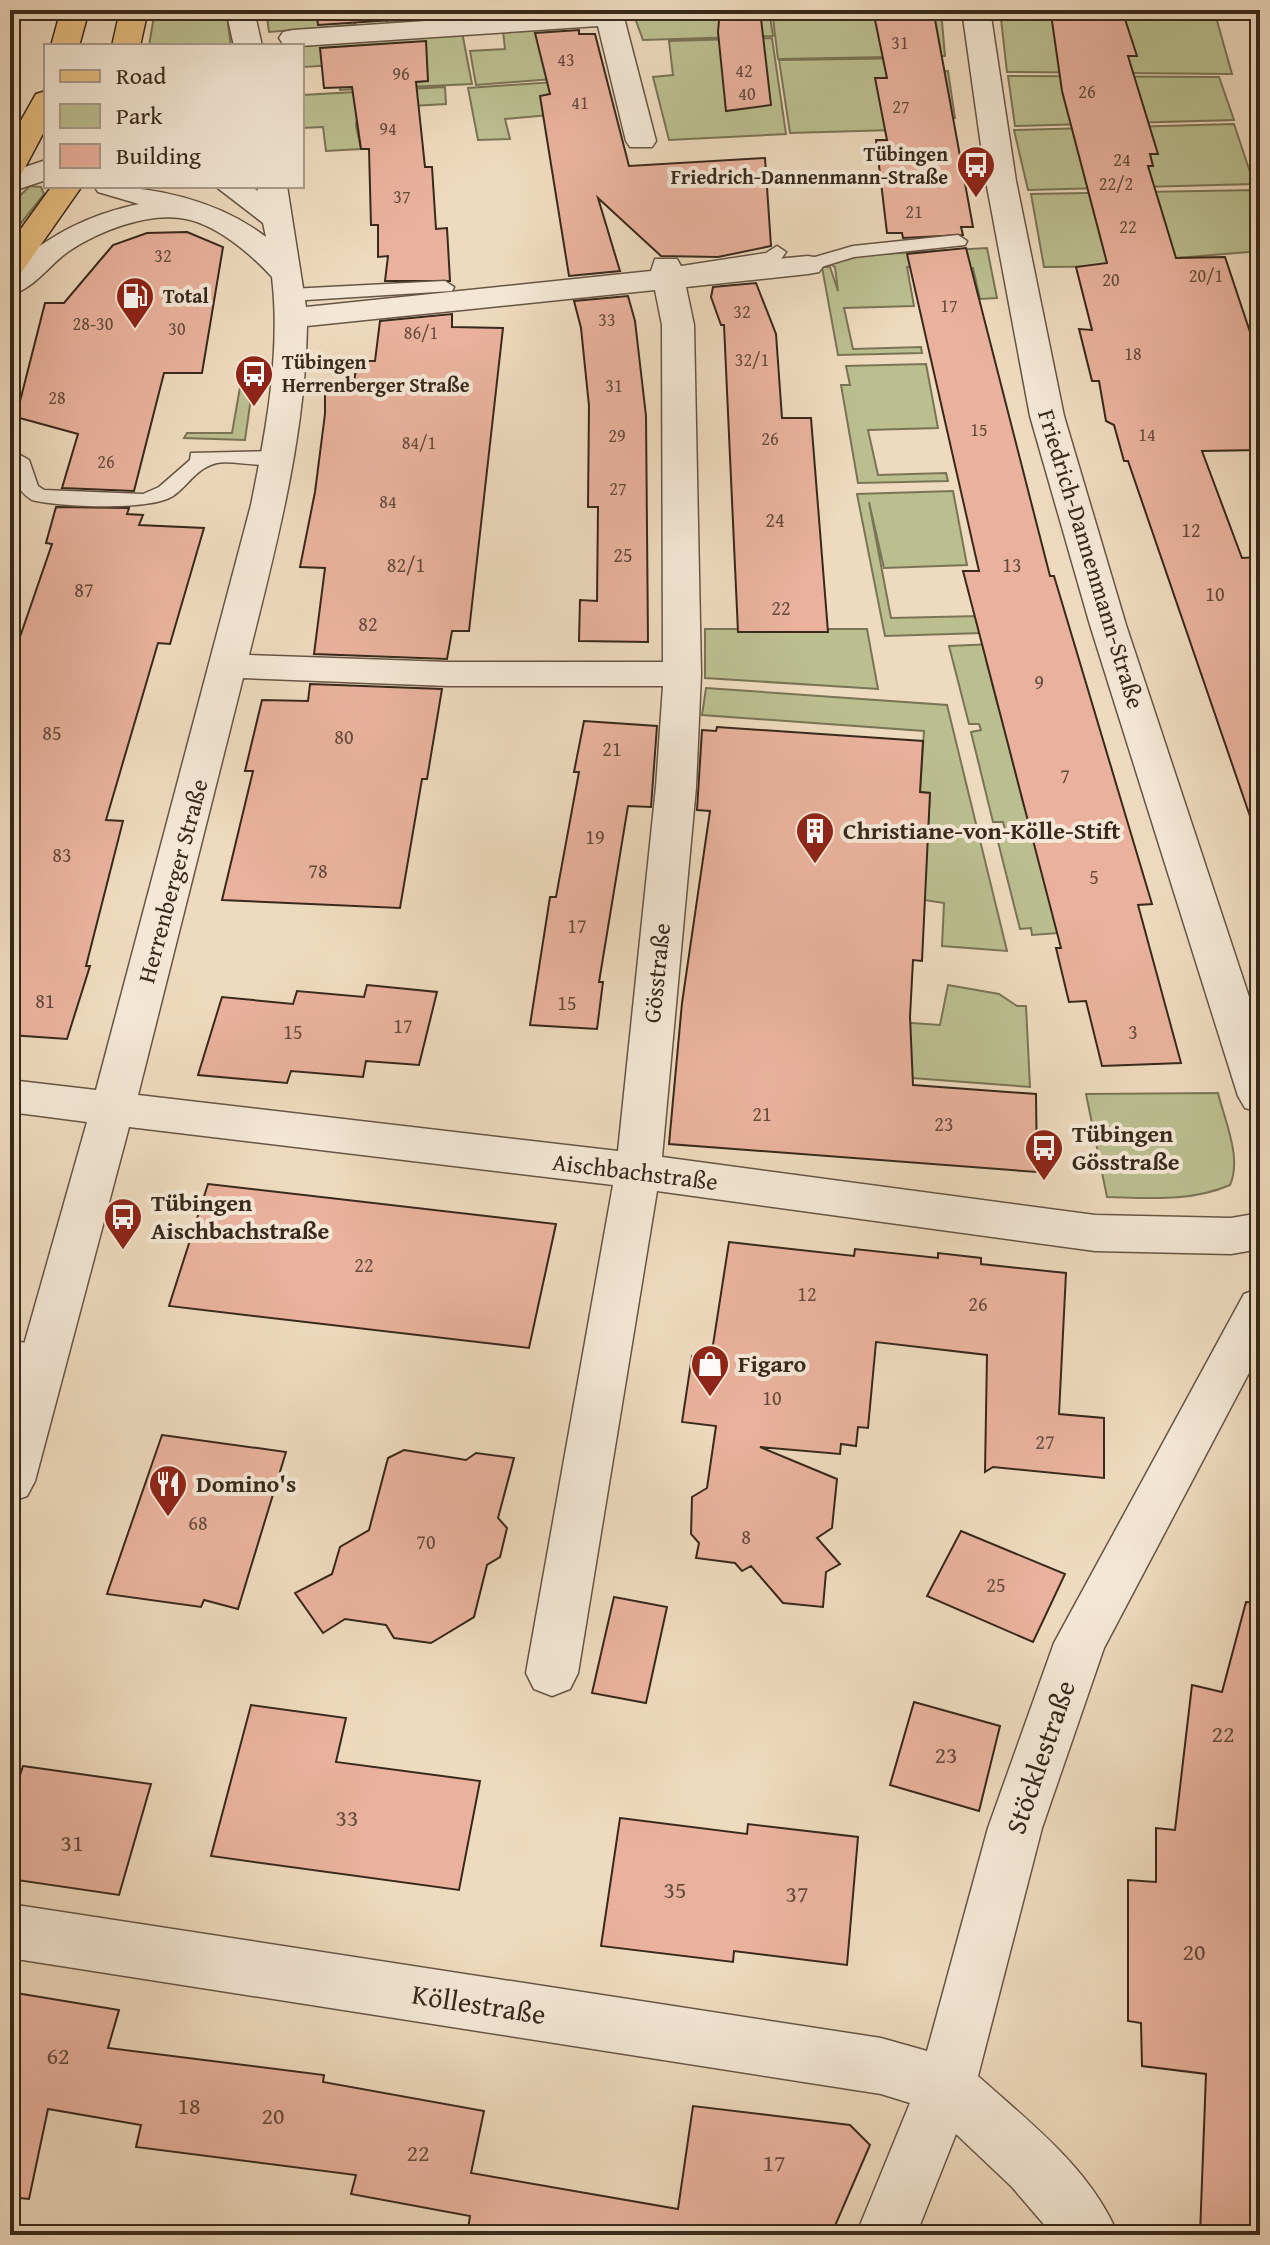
<svg xmlns="http://www.w3.org/2000/svg" width="1270" height="2245" viewBox="0 0 1270 2245" font-family="'Gentium Book Plus',serif">
  <style>
    .green { fill: #bbbf90; stroke: #7a7456; stroke-width: 2 }
    .building { fill: #eab29e; stroke: #38291b; stroke-width: 2 }
    .lines { fill: none; stroke-linecap: round; stroke-linejoin: round }
    .service-casing { stroke: #654; stroke-width: 3 }
    .minor-casing { stroke: #654; stroke-width: 3 }
    .primary-casing { stroke: #38291b; stroke-width: 3 }
    .service { fill: #f4e7d5; fill-rule: evenodd }
    .minor { fill: #f4e7d5; fill-rule: evenodd }
    .primary { fill: #e7bd7f; fill-rule: evenodd }
    .labels { text-anchor: middle; stroke-width: 8; stroke-linejoin: round; paint-order: stroke }
    .far-number-label { font-size: 18px; fill: #644b3c }
    .far-poi-label { font-size: 20px; font-weight: bold; fill: #38291b; stroke: #f4e7d5; text-anchor: start }
    .number-label { font-size: 20px; fill: #644b3c }
    .street-label { font-size: 24px; fill: #38291b; stroke: #f4e7d5 }
    .poi-label { font-size: 24px; font-weight: bold; fill: #38291b; stroke: #f4e7d5; text-anchor: start }
    .near-number-label { font-size: 24px; fill: #644b3c }
    .near-street-label { font-size: 28px; fill: #38291b; stroke: #f4e7d5 }
  </style>
  <rect width="100%" height="100%" fill="#eedabe"/>
  <filter id="stains"><feTurbulence type="fractalNoise" baseFrequency=".0025" numOctaves="4"/><feColorMatrix values="0 0 0 0 .2 0 0 0 0 .09 0 0 0 0 .02 0 0 0 .5 -.17"/></filter>
  <radialGradient id="worn" r=".72"><stop offset=".6" stop-color="#630" stop-opacity="0"/><stop offset="1" stop-color="#630" stop-opacity=".3"/></radialGradient>
  <path class="green" d="M155,10h71l5,36h-82z
    M266,10h182l1,7 -62,6 -2,-13 -30,3v12l-86,7z
    M638,10h131l4,26 -130,4 -10,-27z
    M772,10h169l4,46 -167,3z
    M1000,10h214l18,64 -225,-2z
    M564,27l2,9 -13,43 -77,6 -6,-34 35,-2 -2,-18z
    M462,32l10,52 -132,6 -2,-25 -36,2v-21h-30z
    M772,38l14,96 -117,6 -16,-63 20,-2 -4,-34z
    M919,58l3,14 26,-1 7,47 -29,1 1,10 -137,4 -11,-73z
    M1008,76l211,1 15,43 -219,6z
    M555,82l5,32 -55,5 5,20 -32,1 -10,-52z
    M445,87l1,17 -88,5 -2,17 5,23 -35,2 -3,-24 -21,1v-33z
    M1234,124l20,60 -226,6 -14,-60z
    M30,186l11,1 3,7 -34,43v-32z
    M1255,190l5,13v48l-83,7 -22,8 -111,1 -13,-73z
    M987,248l10,50 -17,1 -7,-31 -66,-1 7,39 -70,2 9,41 68,-2 1,6 -84,2 -16,-88h8l8,24 -3,-24 -7,-4 37,-8z
    M926,364l12,64 -70,2 10,45 68,-2 2,8 -90,2 -17,-98h9l-4,-19z
    M242,376l5,2 3,27 -5,35 -61,-2 3,-5h45z
    M953,491l14,74 -83,3 -15,-66 22,116 88,-2 3,17 -97,3 -28,-142z
    M705,629h162l11,60 -173,-11z
    M1062,641l-76,18 13,51 51,-2 -40,43 14,55 51,-2 38,125 -81,6 -1,-7 -11,1 -25,-99 10,-1 -2,-7h-10l-22,-90 10,-2 -2,-6h-10l-20,-78z
    M706,688l241,17 60,246 -65,-5 2,-43 -20,-3 6,-107 -10,-1 4,-61 -222,-16z
    M948,985l51,9 18,12h9l4,81 -344,-26 211,-39 43,3z
    M1218,1093c7,28 24,65 12,92 -39,17 -81,13 -123,12l-21,-103z"/>
  <path class="building" d="M316,10h108v8l-106,7z
    M720,10h40l11,95 -45,6 -8,-79z
    M1123,13l14,43h-9l30,98h-8l3,12h-5l28,92 49,-1 35,105v88l-58,1 40,107 18,-1v267l-7,1 -125,-364h-4l-10,-36 -8,-4 -7,-40h-7l-13,-52 13,1 -16,-63 31,-4 -45,-172 -11,-77z
    M934,14l39,213h-12l2,8 -60,3 -1,-5h-15l-11,-93h11l-12,-62h12l-13,-63z
    M579,30v4h16l34,132 136,-8 6,88 -53,11 -57,-1 -63,-58 22,73 -51,5 -29,-180 10,-2 -15,-61z
    M426,41l2,40 -12,1 9,85h7l4,62 11,-1 3,53h-65l3,-25 -10,1v-32h-7l-2,-76h-8l-9,-62 -28,1 -4,-40z
    M187,232l36,15 -21,126h-38l-30,118 -72,-3 16,-54 -62,-17 29,-114h19l49,-58 34,-12z
    M966,248l84,328h4l98,328 -14,1 43,158 -79,3 -16,-65 -17,1 -13,-54h5l-98,-377h16l-72,-317z
    M756,283l20,51 6,84h29l17,214h-90l-14,-307h-3l-10,-28 2,-10z
    M628,296l7,25 11,95 2,226 -69,-1 1,-41 17,1 1,-94h-10l1,-101 -8,-78 -7,-27z
    M452,314v13l51,1 -34,303h-17l-5,28 -133,-5 11,-86 -25,-1 15,-75 10,-78v-30l29,-1 3,-22h18l5,-40z
    M56,507l73,1 -2,6 16,1 -4,10 65,3 -34,116 -12,-1 -52,177 17,1 -37,145h4l-23,73 -57,-4v-369l42,-122 -6,-1z
    M310,684l132,5 -15,90h-5l-22,129 -178,-8 31,-129h-8l17,-71 46,1z
    M584,721l73,5 -6,81 -23,-1 -29,176h4l-6,47 -67,-4 20,-128h6l23,-125h-5z
    M717,727l206,14 -3,51 10,1 -8,168 -9,-1 -3,57 3,68 123,9 1,78 -368,-28 13,-141 28,-192 -13,-1 5,-80 14,1z
    M367,985l70,7 -18,73 -53,-4 -3,16 -72,-6 -4,12 -89,-8 24,-78 71,7 4,-13 67,6z
    M208,1184l348,40 -27,124 -360,-42z
    M729,1242l125,14 1,-7 83,9v-5l43,5v6l85,9 -7,141 45,4v60l-111,-11 -8,5 2,-117 -111,-13 -8,86 -10,-1 -2,19 -15,-2 -1,10 -80,-7 77,32 -5,49 -15,10 23,26 -14,8 -3,35 -40,-4 -32,-37 -9,5 -7,-8 -39,-5 3,-15 -8,-9 1,-37 15,-9 9,-62 -34,-4 10,-66 19,2z
    M162,1435l124,17 -48,157 -34,-9 -3,7 -94,-13z
    M404,1450l62,10 10,-7 38,5 -16,60 9,10 -7,29 -13,8 -13,52 -43,26 -37,-5 -8,-13 -41,-6 -22,14 -28,-40 37,-19 8,-27 29,-17 19,-72z
    M961,1531l104,43 -32,68 -106,-46z
    M614,1597l53,10 -21,96 -54,-10z
    M1246,1602l14,1v632h-60l6,-161 -64,-8 -1,-43 -13,-2v-141l28,2v-54l19,2 17,-145 30,7z
    M914,1702l86,24 -21,85 -89,-26z
    M251,1705l95,13 -10,44 144,19 -21,109 -248,-34z
    M23,1766l128,18 -32,111 -109,-16v-73z
    M620,1818l127,16 1,-10 110,13 -11,128 -113,-14 -1,11 -132,-16z
    M10,1992l109,18 -11,38 216,27 -1,7 161,29 -13,62 207,36 15,-103 157,19 20,20 -39,90h-364l3,-19 -119,-22 5,-19 -220,-28 5,-22 -93,-16 -19,90 -19,-2z"/>
  <g class="lines">
    <g class="service-casing">
      <path id="service" d="M958,235l9,6 -2,4 -111,12 -46,14 -9,-6 2,-4 52,-15z
        M777,246l9,6 -7,10 -7,2 -97,15 -9,-6 9,-6 91,-14z
        M445,281l9,6 -2,4 -162,10 -9,-6 9,-6z
        M10,449l19,11 9,26 6,4 99,4 16,-7 31,-27 1,-7 88,-2 10,6c-14,16 -53,2 -72,6 -21,5 -28,22 -44,33 -23,15 -114,11 -141,4 -18,-11 -22,-31 -22,-51z
        M10,1341l46,5 4,8 -4,8 -10,3 -36,-2z"/>
    </g>
    <g class="minor-casing">
      <path id="minor" d="M226,10h28l8,36h-28z
        M589,10h33l34,131 -4,6h-22l-4,-6 -28,-115 -298,20 -17,-2 -4,-6 4,-6 10,-2z
        M962,10h28l26,171 48,235 62,209 134,405v82l-15,-4 -7,-12 -148,-471 -60,-209 -44,-235z
        M46,160v20l-36,12v-20z
        M94,186c59,0 124,14 172,51l-3,-14 -48,-37h35l8,5 -1,-5h30l19,121 345,-36 4,-12h22l5,9 126,-12 11,2 5,7 -5,7 -11,2 -122,13 8,38 7,349 -5,113 -34,370 433,58 136,3 29,-5v36l-29,5 -136,-3 -438,-60 -79,482 -8,16 -18,7 -18,-7 -8,-16 87,-488 -484,-58 -94,354 -8,15 -17,6v-108l77,-272 -77,-10v-32l86,10 155,-585c15,-74 30,-153 21,-228 -22,-24 -58,-55 -92,-59 -35,-5 -83,14 -111,33 -20,14 -35,38 -59,44v-26c40,-34 77,-54 129,-65l-41,-12zM655,290l7,35 1,337h-215l-199,-7c27,-109 56,-216 58,-329zM243,678l205,8h215l-7,101 -38,364 -480,-56z
        M1260,1288v64l-156,296 -62,180 -64,248c52,47 113,93 140,159h-65l-41,-48 -56,-53 -40,101h-60l54,-132 -29,-9 -871,-136v-54l871,134 46,13 61,-223 66,-185 190,-349z"/>
    </g>
    <g class="primary-casing">
      <path id="primary" d="M61,10h28l-10,36h-28z
        M120,10h28l-8,36h-28z
        M46,91v37l-25,47 -11,3v-38l26,-46z
        M52,186h30l-61,87 -11,2v-31z"/>
    </g>
    <use href="#service" class="service"/>
    <use href="#minor" class="minor"/>
    <use href="#primary" class="primary"/>
  </g>
  <defs>
    <g id="bus-pin" transform="scale(2)"><path d="M0 17L-7.5 6A9.5 9.5 0 1 1 7.5 6Z" fill="#8f2418" stroke="#f4e7d5"/><path d="M-5-6H5V4H4V6H2V4H-2V6H-4V4H-5ZM-3.5-4V0h7V-4ZM-3.5 1.2v1.5H-2V1.2ZM2 1.2v1.5H3.5V1.2Z" fill="#fff"/></g>
    <g id="fuel-pin" transform="scale(2)"><path d="M0 17L-7.5 6A9.5 9.5 0 1 1 7.5 6Z" fill="#8f2418" stroke="#f4e7d5"/><path d="M-5.5-6h7V0h2V4h1.3V-2.5L3-4.5l.8-.8L6-3V5H2.5V1h-1V6h-7ZM-4.2-4.7v3.2H.2V-4.7Z" fill="#fff"/></g>
    <g id="building-pin" transform="scale(2)"><path d="M0 17L-7.5 6A9.5 9.5 0 1 1 7.5 6Z" fill="#8f2418" stroke="#f4e7d5"/><path d="M-4-6H4V6H1V3H-1V6H-4ZM-2.5-4.3h1.7v1.8h-1.7ZM.8-4.3h1.7v1.8H.8ZM-2.5-1h1.7V.8h-1.7ZM.8-1h1.7V.8H.8Z" fill="#fff"/></g>
    <g id="shop-pin" transform="scale(2)"><path d="M0 17L-7.5 6A9.5 9.5 0 1 1 7.5 6Z" fill="#8f2418" stroke="#f4e7d5"/><path d="M-5-2.5h2.3a2.7 3.5 0 0 1 5.4 0H5L5.5 6h-11ZM-1.5-2.5h3a1.5 2.3 0 0 0-3 0Z" fill="#fff"/></g>
    <g id="restaurant-pin" transform="scale(2)"><path d="M0 17L-7.5 6A9.5 9.5 0 1 1 7.5 6Z" fill="#8f2418" stroke="#f4e7d5"/><path d="M-5-6h1v4h1v-4h1v4h1v-4h1v5L-1.5 .5V6h-2V.5L-5-1ZM5-6V6H3V1.5H1.5Q1.5-4 5-6Z" fill="#fff"/></g>
  </defs>
  <g fill-rule="evenodd">
    <use href="#bus-pin" x="976" y="165"/>
    <use href="#fuel-pin" x="135" y="296"/>
    <use href="#bus-pin" x="254" y="374"/>
    <use href="#building-pin" x="815" y="831"/>
    <use href="#bus-pin" x="1044" y="1148"/>
    <use href="#bus-pin" x="123" y="1217"/>
    <use href="#shop-pin" x="710" y="1364"/>
    <use href="#restaurant-pin" x="168" y="1484"/>
  </g>
  <g class="labels">
    <g class="far-number-label">
      <text x="900" y="49">31</text>
      <text x="566" y="66">43</text>
      <text x="744" y="77">42</text>
      <text x="401" y="80">96</text>
      <text x="1087" y="98">26</text>
      <text x="747" y="100">40</text>
      <text x="580" y="109">41</text>
      <text x="901" y="113">27</text>
      <text x="388" y="135">94</text>
      <text x="1122" y="166">24</text>
      <text x="1116" y="190">22/2</text>
      <text x="402" y="203">37</text>
      <text x="914" y="218">21</text>
      <text x="1128" y="233">22</text>
      <text x="163" y="262">32</text>
      <text x="1206" y="282">20/1</text>
      <text x="1111" y="286">20</text>
      <text x="949" y="312">17</text>
      <text x="742" y="318">32</text>
      <text x="607" y="326">33</text>
      <text x="93" y="330">28-30</text>
      <text x="177" y="335">30</text>
      <text x="421" y="339">86/1</text>
      <text x="1133" y="360">18</text>
      <text x="752" y="366">32/1</text>
      <text x="614" y="392">31</text>
      <text x="57" y="404">28</text>
      <text x="979" y="436">15</text>
      <text x="1147" y="441">14</text>
      <text x="617" y="442">29</text>
      <text x="770" y="445">26</text>
      <text x="419" y="449">84/1</text>
      <text x="106" y="468">26</text>
      <text x="618" y="495">27</text>
      <text x="388" y="508">84</text>
    </g>
    <g class="far-poi-label">
      <text x="948" y="161" text-anchor="end">Tübingen<tspan x="948" dy="23">Friedrich-Dannenmann-Straße</tspan></text>
      <text x="163" y="303">Total</text>
      <text x="282" y="369">Tübingen<tspan x="282" dy="23">Herrenberger Straße</tspan></text>
    </g>
    <g class="number-label">
      <text x="775" y="527">24</text>
      <text x="1191" y="537">12</text>
      <text x="623" y="562">25</text>
      <text x="406" y="572">82/1</text>
      <text x="1012" y="572">13</text>
      <text x="84" y="597">87</text>
      <text x="1215" y="601">10</text>
      <text x="781" y="615">22</text>
      <text x="368" y="631">82</text>
      <text x="1039" y="689">9</text>
      <text x="52" y="740">85</text>
      <text x="344" y="744">80</text>
      <text x="612" y="756">21</text>
      <text x="1065" y="783">7</text>
      <text x="595" y="844">19</text>
      <text x="62" y="862">83</text>
      <text x="318" y="878">78</text>
      <text x="1094" y="884">5</text>
      <text x="577" y="933">17</text>
      <text x="45" y="1008">81</text>
      <text x="567" y="1010">15</text>
      <text x="403" y="1033">17</text>
      <text x="293" y="1039">15</text>
      <text x="1133" y="1039">3</text>
      <text x="762" y="1121">21</text>
      <text x="944" y="1131">23</text>
      <text x="364" y="1272">22</text>
      <text x="807" y="1301">12</text>
      <text x="978" y="1311">26</text>
      <text x="772" y="1405">10</text>
      <text x="1045" y="1449">27</text>
      <text x="198" y="1530">68</text>
      <text x="746" y="1544">8</text>
      <text x="426" y="1549">70</text>
      <text x="996" y="1592">25</text>
    </g>
    <g class="street-label">
      <text transform="translate(1091 559) rotate(73)" y="8">Friedrich-Dannenmann-Straße</text>
      <text transform="translate(173 881) rotate(-75)" y="8">Herrenberger Straße</text>
      <text transform="translate(657 973) rotate(-84)" y="8">Gösstraße</text>
      <text transform="translate(635 1172) rotate(7)" y="8">Aischbachstraße</text>
    </g>
    <g class="poi-label">
      <text x="843" y="839">Christiane-von-Kölle-Stift</text>
      <text x="1072" y="1142">Tübingen<tspan x="1072" dy="28">Gösstraße</tspan></text>
      <text x="151" y="1211">Tübingen<tspan x="151" dy="28">Aischbachstraße</tspan></text>
      <text x="738" y="1372">Figaro</text>
      <text x="196" y="1492">Domino's</text>
    </g>
    <g class="near-number-label">
      <text x="1223" y="1742">22</text>
      <text x="946" y="1763">23</text>
      <text x="347" y="1826">33</text>
      <text x="72" y="1851">31</text>
      <text x="675" y="1898">35</text>
      <text x="797" y="1902">37</text>
      <text x="1194" y="1960">20</text>
      <text x="58" y="2064">62</text>
      <text x="189" y="2114">18</text>
      <text x="273" y="2124">20</text>
      <text x="418" y="2161">22</text>
      <text x="774" y="2171">17</text>
    </g>
    <g class="near-street-label">
      <text transform="translate(1040 1757) rotate(-71)" y="10">Stöcklestraße</text>
      <text transform="translate(479 2004) rotate(9)" y="10">Köllestraße</text>
    </g>
  </g>
  <rect width="1270" height="2245" fill="none" stroke="#eedabe" stroke-width="40"/>
  <rect x="12" y="12" width="1246" height="2221" fill="none" stroke="#38291b" stroke-width="4"/>
  <rect x="20" y="20" width="1230" height="2205" fill="none" stroke="#38291b" stroke-width="2"/>
  <rect x="44" y="44" width="260" height="144" fill="#f4e7d5" stroke="#a99b8b" stroke-width="2"/>
  <rect x="60" y="70" width="40" height="12" fill="#e7bd7f" stroke="#a99b8b" stroke-width="2"/>
  <text x="116" y="84" font-size="24" fill="#38291b">Road</text>
  <rect x="60" y="104" width="40" height="24" fill="#bbbf90" stroke="#a99b8b" stroke-width="2"/>
  <text x="116" y="124" font-size="24" fill="#38291b">Park</text>
  <rect x="60" y="144" width="40" height="24" fill="#eab29e" stroke="#a99b8b" stroke-width="2"/>
  <text x="116" y="164" font-size="24" fill="#38291b">Building</text>
  <rect width="100%" height="100%" filter="url(#stains)"/>
  <rect width="100%" height="100%" fill="url(#worn)"/>
</svg>
